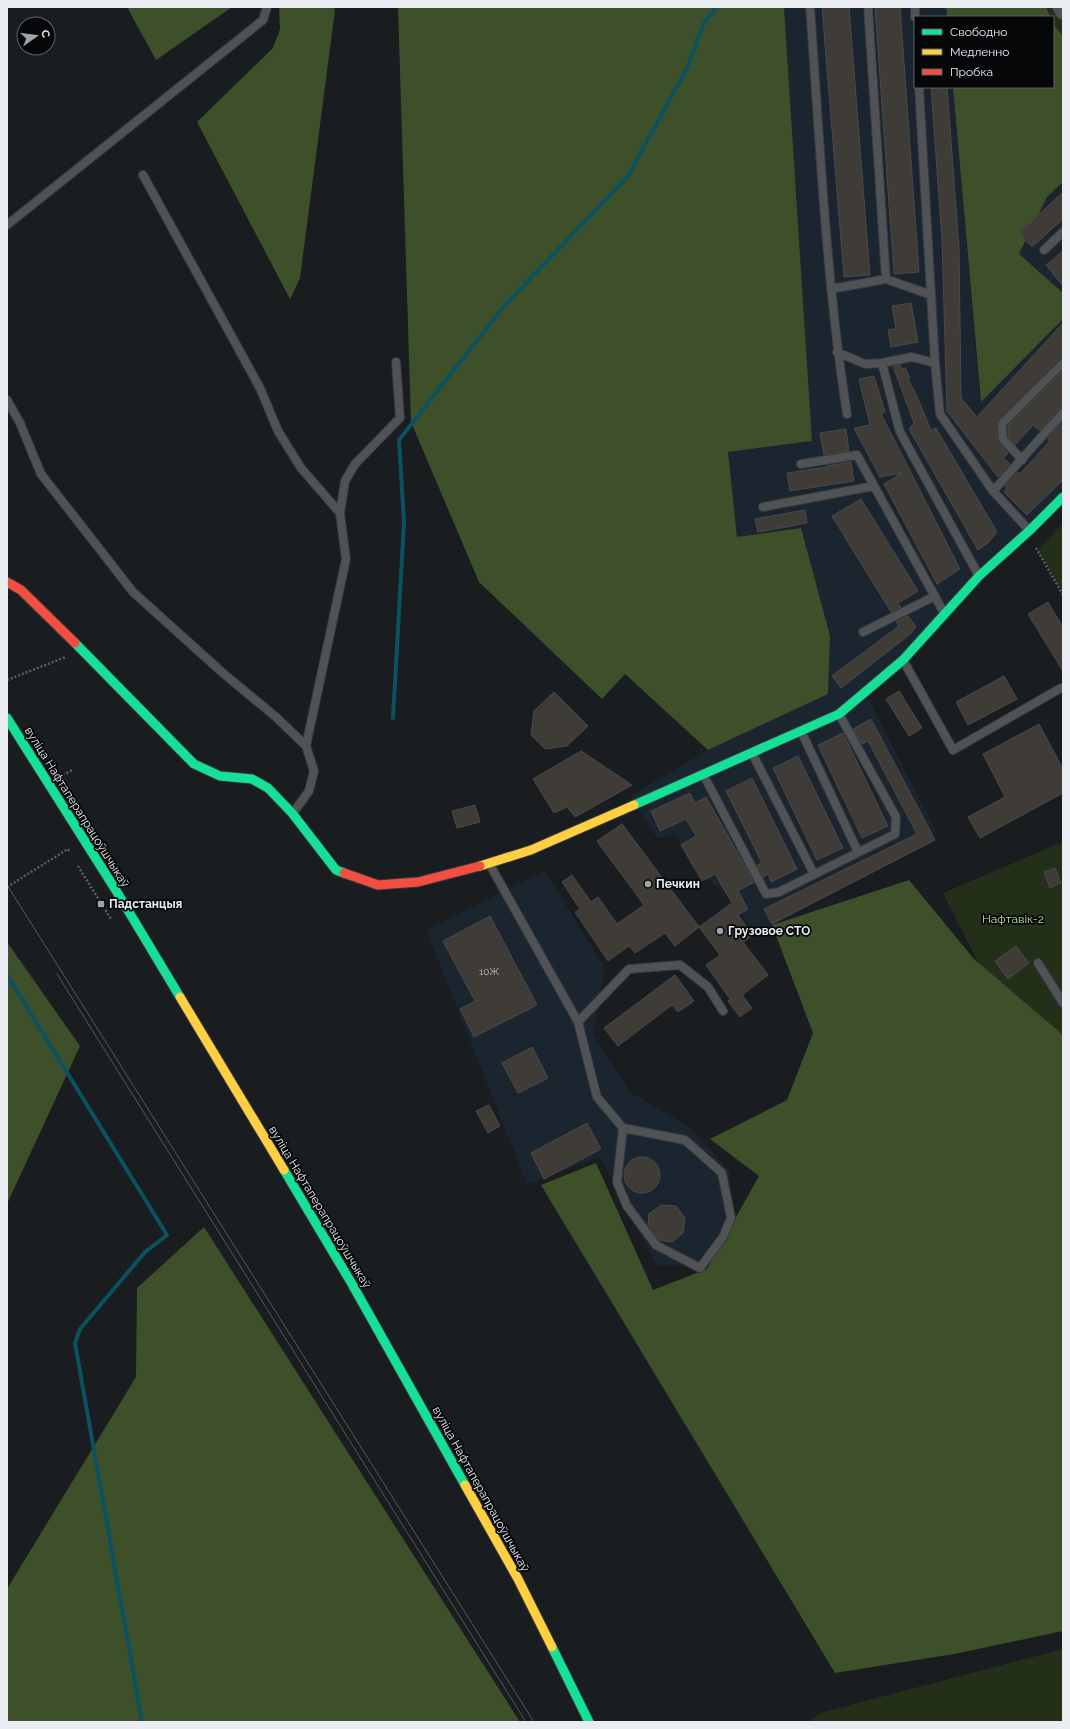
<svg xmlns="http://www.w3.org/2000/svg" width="1070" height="1729" viewBox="0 0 1070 1729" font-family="Raleway,sans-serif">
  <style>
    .built { fill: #1b252f }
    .green { fill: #242f19 }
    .forest { fill: #3d502a }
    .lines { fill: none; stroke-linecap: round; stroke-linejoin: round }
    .stream { stroke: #0b5260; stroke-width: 4 }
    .building { fill: #3f3b36; stroke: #4a4a4b }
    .lane-casing { stroke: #36393b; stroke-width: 10 }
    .street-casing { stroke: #36393b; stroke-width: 18 }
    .fast-casing { stroke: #36393b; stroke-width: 11 }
    .slow-casing { stroke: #36393b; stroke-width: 11 }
    .jam-casing { stroke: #36393b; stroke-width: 11 }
    .path { stroke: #5a5e60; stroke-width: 2.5; stroke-dasharray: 2 2; stroke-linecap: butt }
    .lane { stroke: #505356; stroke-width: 8 }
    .street { stroke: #505356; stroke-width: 16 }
    .fast { stroke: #16e098; stroke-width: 9 }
    .slow { stroke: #ffcf43; stroke-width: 9 }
    .jam { stroke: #f24e42; stroke-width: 9 }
    .tram { stroke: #54585a; stroke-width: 1 }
    .poi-dot { fill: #a0a4a8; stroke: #050709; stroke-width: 1.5 }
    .labels { text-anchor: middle; stroke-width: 3.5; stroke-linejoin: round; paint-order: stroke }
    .number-label { font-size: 10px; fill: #bec0c3 }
    .street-label { font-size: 12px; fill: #e9edf2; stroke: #050709 }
    .poi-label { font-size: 12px; font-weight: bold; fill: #e9edf2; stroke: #050709; text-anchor: start }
    .park-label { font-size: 12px; fill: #c0e39c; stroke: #050709 }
  </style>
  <rect width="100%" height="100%" fill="#191d20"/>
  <path class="built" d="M784,7h162l1,10h-32v70h38l27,315 83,-83v169l-195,210 69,135 -182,102 -24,-39 -30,-21 -26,-41 -18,4 -27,-42 78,-46 120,-56 -28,-166 -63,9 -10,-85 85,-11z
    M1063,182v111l-45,-39 29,-57z
    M545,871l60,98 -12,65 38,59 57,33 43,46 -7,51 -22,41 -45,2 -57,-109 -73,27 -101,-254z"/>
  <path class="green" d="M1046,7h17v29l-10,-12v-7h-3z
    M1063,523v70l-25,-43z
    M1063,842v217l-58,-43 -62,-123z
    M1063,1649v73h-254l11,-9z"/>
  <path class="forest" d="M127,7h105l-76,53z
    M279,7h55l1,3 -35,268 -10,21 -93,-177 76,-74 7,-19z
    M398,7h386l28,434 -84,11 9,85 64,-9 29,108 -2,58 -120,56 -83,-76 -23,25 -123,-117 -68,-160z
    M946,7h100l4,10h-103z
    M1053,24l10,12v146l-16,15 -28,57 44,39v26l-82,83 -28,-315h100z
    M909,880l65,79 89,76v596l-109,23 -119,19 -294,-488 55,-22 57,127 54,-21 52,-93 -49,-37 77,-39 26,-67 -41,-108z
    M7,942l73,104 -73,158z
    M204,1227l316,495h-513v-133l129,-212 1,-89z"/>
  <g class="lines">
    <path class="stream" d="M393,718l11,-196 -5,-82 105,-134 124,-130 59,-108 16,-43 13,-18
      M7,975l160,260 -22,17 -65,77 -5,14 67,379"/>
  </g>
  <path class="building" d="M822,7h27l21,268 -26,2z
    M875,7h25l19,265 -25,2z
    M931,87h16l12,161 2,150 16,19 86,-94v35l-4,1 -62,63 1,18 10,13 -5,5 7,6 -12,13 -51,-66 -5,-171z
    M1063,192v27l-31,28 -13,-14z
    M1063,251v35l-17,-21z
    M911,303l7,39 -27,5 -3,-17 8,-1 -4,-23z
    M900,365l2,4 3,-1 5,10 -2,1 7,13 16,38 5,-2 61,104 -9,11 -10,7 -69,-121 5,-6 -21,-57z
    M1063,371v37l-4,1 -19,22 -7,-6 -18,20 -7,-8v-11z
    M874,376l11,36 -4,2 79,155 -23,15 -53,-100 18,-11 -22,4 -26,-49 16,-3 -11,-46z
    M1063,421v59l-36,35 -23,-23 3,-4 -2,-2 13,-14 2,2 30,-33 -2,-3z
    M846,429l3,22 -25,4 -4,-22z
    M851,462l3,19 -64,10 -3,-18 40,-6 -1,-1z
    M861,499l57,92 -20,12 3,4 -10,5 -59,-96z
    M805,510l2,13 -49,9 -3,-13z
    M1048,602l15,25v44l-35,-57z
    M908,616l8,11 -7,8 -68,53 -9,-12 67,-50 -3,-4z
    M1004,676l13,23 -49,26 -12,-23z
    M899,691l23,37 -13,8 -23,-37z
    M554,692l34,34 -21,20 -22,3 -14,-14 3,-24z
    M871,719l64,121 -163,84 -8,-15 153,-75 -49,-93 -6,3 -9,-15z
    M1039,724l24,45v24l-83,45 -12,-21 37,-20 -22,-43z
    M843,733l45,93 -26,12 -44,-93z
    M581,751l51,34 -57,32 -8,-10 -13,6 -21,-34z
    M798,756l45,92 -26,12 -44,-92z
    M752,778l45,91 -26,13 -3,-8 -5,3 -6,-12 5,-2 -36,-72z
    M690,793l5,10 11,-6 48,85 -16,9 10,18 -10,6 15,20 -10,7 25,33 -26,20 10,13 -12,9 -12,-16 2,-2 -24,-34 14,-10 -21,-28 33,-24 -17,-29 -13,7 -21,-36 15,-9 -10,-17 -26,12 -9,-20z
    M475,805l5,17 -23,6 -5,-17z
    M622,824l77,103 -24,19 -10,-13 -30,20 -6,-7 -21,15 -33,-49 5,-3 -18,-27 10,-7 19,27 7,-5 19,27 27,-19 -47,-64z
    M1055,868l6,15 -11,5 -6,-16z
    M490,916l47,89 -63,32 -14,-28 15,-8 -32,-60z
    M1016,946l13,17 -21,16 -13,-18z
    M675,975l19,26 -16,11 -6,-7 -54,41 -14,-18z
    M532,1047l16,31 -30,15 -16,-30z
    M489,1105l11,21 -12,7 -12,-22z
    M587,1123l14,26 -57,30 -13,-26z
    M624 1175a18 18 0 1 1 36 0a18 18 0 1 1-36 0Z
    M661,1205l15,1 9,12 -2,15 -11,9 -13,-2 -11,-15 1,-11z"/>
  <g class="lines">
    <g class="lane-casing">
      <path id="lane" d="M810,7c10,136 16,273 37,407
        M868,7l18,272
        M915,7v10
        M919,87l16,276 5,51 53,77 36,39
        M143,175l117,213 18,43 23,37 39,45 6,46 -40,187
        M7,225l256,-205 4,-13
        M1044,250l19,-18
        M831,289l55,-10 45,16
        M837,352l28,12 17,-1 30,-6 23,6
        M882,363l18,69 79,144
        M7,400l13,23 21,51 92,118 91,82 52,43 30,29 8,25 -5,20 -16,22
        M1022,460l-19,-21 -1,-15 61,-61
        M801,464l56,-9 87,158
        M993,491l70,-78
        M763,507l111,-21
        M340,513l5,-32 10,-17 45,-46 -4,-56
        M863,632l72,-36
        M903,660l50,90 108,-62
        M801,731l57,121
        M752,753l62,121
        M703,774l63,120 13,-2 116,-58 1,-17 -57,-103
        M490,865l88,157 19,75 26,31 62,12 37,33 9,45 -8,19 -23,31 -44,-23 -29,-39 -10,-24 6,-54
        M1038,963l25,40
        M578,1022l51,-53 51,-4 28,22 15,24"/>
    </g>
    <g class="street-casing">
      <path id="street" d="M1061,7l2,4"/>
    </g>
    <g class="fast-casing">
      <path id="fast" d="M75,643l119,121 26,12 32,3 16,9 24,25 44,57 8,3
        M7,718l110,174 63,105
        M634,805l205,-91 64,-54 76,-84 50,-45 34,-34
        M284,1170l68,114 113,201
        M552,1647l37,75"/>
    </g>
    <g class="slow-casing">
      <path id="slow" d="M480,866l51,-16 103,-45
        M180,997l104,173
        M465,1485l53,94 34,68"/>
    </g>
    <g class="jam-casing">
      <path id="jam" d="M7,582l14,8 54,53
        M344,873l34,12 40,-3 62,-16"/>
    </g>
    <path class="path" d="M1036,548l27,47
      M7,680l59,-23
      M63,775l9,-5
      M78,866l33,53
      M7,887l61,-38 1,2"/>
    <use href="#lane" class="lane"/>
    <use href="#street" class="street"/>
    <use href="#fast" class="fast"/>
    <use href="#slow" class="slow"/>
    <use href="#jam" class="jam"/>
    <path class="tram" d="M7,885l527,837
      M57,974l469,748"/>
  </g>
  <g class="poi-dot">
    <circle cx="648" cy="884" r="4"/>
    <rect x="97" y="900" width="8" height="8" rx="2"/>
    <circle cx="720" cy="931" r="4"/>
  </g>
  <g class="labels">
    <g class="number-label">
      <text x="489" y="975">10Ж</text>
    </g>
    <g class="street-label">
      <text transform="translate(77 807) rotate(58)" y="4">вуліца Нафтаперапрацоўшчыкаў</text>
      <text transform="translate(320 1207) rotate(59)" y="4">вуліца Нафтаперапрацоўшчыкаў</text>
      <text transform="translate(481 1489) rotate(61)" y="4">вуліца Нафтаперапрацоўшчыкаў</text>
    </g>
    <g class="poi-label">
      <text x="656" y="888">Печкин</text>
      <text x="109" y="908">Падстанцыя</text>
      <text x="728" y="935">Грузовое СТО</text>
    </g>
    <g class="park-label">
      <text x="1013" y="923">Нафтавік-2</text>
    </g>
  </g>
  <rect width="1070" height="1729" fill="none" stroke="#e9edf2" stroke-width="16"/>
  <rect x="914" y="16" width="140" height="72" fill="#050709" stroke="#606366"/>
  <rect x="922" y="29" width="20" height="6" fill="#16e098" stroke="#606366"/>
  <text x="950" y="36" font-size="12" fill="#e9edf2">Свободно</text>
  <rect x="922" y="49" width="20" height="6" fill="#ffcf43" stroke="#606366"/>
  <text x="950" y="56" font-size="12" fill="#e9edf2">Медленно</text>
  <rect x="922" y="69" width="20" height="6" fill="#f24e42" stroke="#606366"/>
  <text x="950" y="76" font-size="12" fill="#e9edf2">Пробка</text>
  <g transform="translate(36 36) rotate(76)"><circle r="19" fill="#050709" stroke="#606366"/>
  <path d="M0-3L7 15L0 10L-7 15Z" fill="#a0a4a8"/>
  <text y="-6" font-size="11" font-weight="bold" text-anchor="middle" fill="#e9edf2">С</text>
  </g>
</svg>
